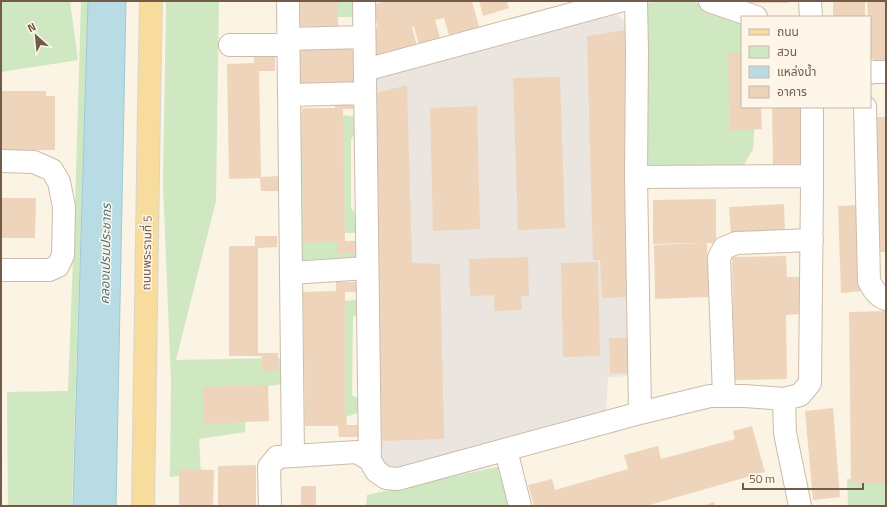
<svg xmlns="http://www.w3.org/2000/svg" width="887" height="507" viewBox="0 0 887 507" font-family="'Titillium Web','Noto Sans Thai',sans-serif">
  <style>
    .industrial { fill: #eae5de }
    .green { fill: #cfe8c2 }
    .water { fill: #b8dbe4; stroke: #9fc9d5 }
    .building { fill: #efd4bc }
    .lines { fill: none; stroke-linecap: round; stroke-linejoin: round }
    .minor-casing { stroke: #cba; stroke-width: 24 }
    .major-casing { stroke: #dad4d0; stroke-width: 24 }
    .minor { stroke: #fff; stroke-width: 22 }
    .major { stroke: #f7dc9e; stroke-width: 22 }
    .labels { text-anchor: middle; stroke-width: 3; stroke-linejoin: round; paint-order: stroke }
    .street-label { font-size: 12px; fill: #725b4a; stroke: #fef7e9 }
    .water-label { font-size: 13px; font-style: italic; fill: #457685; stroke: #fef7e9 }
  </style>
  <rect width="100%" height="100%" fill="#fbf3e3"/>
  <path class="industrial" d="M618,15l11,10 4,351 -25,1 -2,35 -213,57 -9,-2 -5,-10 -9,-376 236,-64z"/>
  <path class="green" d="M1,1h69l8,59 -77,12z
    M81,1h7l-16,505h-64l-1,-114 61,-1 7,-185z
    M166,1h53l-3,200 -40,159 107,-2 1,26 -37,5 -2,43 -46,7 2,35 -31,3 1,-97 -8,-196z
    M338,1h19l1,14 -5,2h-15z
    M665,1h25l38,11 14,7v88h14l-3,42 -9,16 -96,2 -1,-164z
    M295,114l48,1 14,2 2,14 -5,4 -3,4v69l7,9 1,16h-14v8h12l3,17 -5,1 -54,1z
    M354,300l5,1v13l-6,3 -1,78 8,5v12l-14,5 -1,-116z
    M501,466l11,40h-146l1,-11z
    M886,475v31h-38l-1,-27z"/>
  <path class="water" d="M88,1h38l-10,505h-43z"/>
  <path class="building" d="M298,1h40v25h13v8l-43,1v-9l-9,1z
    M386,1h86l7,26 -30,8 -5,-17 -9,2 5,18 -21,7 -5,-18h-2l5,19 -42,11 -7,-27 10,-3 -6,-22z
    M479,1h28l2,7 -26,8z
    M742,1h47v2h-47z
    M833,1h32v16h-32z
    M867,1h19v66h-12v-8h-4v-42h-2z
    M626,30l3,267 -27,1 -2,-38h-7l-6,-224z
    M353,41l3,48 -61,3 -3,-48z
    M275,53v18h-16l2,106 18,-1v15h-18l-1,-13 -31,1 -2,-115 27,-1v-9z
    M728,53h14v54h19l1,22 -32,2z
    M560,77l5,151 -47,2 -5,-152z
    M407,85l5,178 28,1 4,175 -62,2 -8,-347z
    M1,91h45v5h9v54h-54z
    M334,99h20l1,10h-12l2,133 12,-1v12h-20v-11l-34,1 -1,-135h33z
    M477,106l3,123 -47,2 -3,-123z
    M772,107h28l1,62 -28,1z
    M872,117h14v135h-11z
    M1,198h35l-1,40h-34z
    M716,199v44h-9l2,54 -54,2 -1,-54 48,-2 -49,1v-44z
    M784,204l1,30 -54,2 -2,-29z
    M860,205l4,86 -23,2 -3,-87z
    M255,236h22v11l-19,1v105h20v18h-16v-15h-33v-110h26z
    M786,256l1,21h15v37l-16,1 1,64 -53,1 -2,-123z
    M528,257l1,39h-8l1,14 -28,1v-16l-24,1 -1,-37z
    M598,262l2,94 -37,1 -2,-94z
    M336,282h20v10h-11l1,125 1,8h11v12h-19l-1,-11h-33l-2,-134 33,-1z
    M886,311v172h-35l-2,-171z
    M609,338h21v35l-20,1z
    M268,385l1,36 -65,3 -1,-37z
    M833,408l7,89 -27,3 -8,-89z
    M752,426l13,46 -119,34h-112l-6,-21 24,-6 3,11 73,-21 -4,-14 34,-9 3,13 74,-20 -2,-8z
    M256,465v41h-38v-40z
    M179,469l35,1 -1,36h-34z
    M301,486h15v20h-15z
    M714,502l1,4h-13z"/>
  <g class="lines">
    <g class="minor-casing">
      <path id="minor" d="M288,1l5,455
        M364,1l6,459
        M636,1l1,50 -1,126 4,236
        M710,1l46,16
        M810,1l1,16
        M288,39l76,-2
        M230,45h58
        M365,70l255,-69
        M870,73l1,-1h15
        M289,95l76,-2
        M865,107l4,174c4,8 8,15 17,18
        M1,161l33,1 18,8 7,12 5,25 -1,48 -5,11 -9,4h-48
        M636,177l176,-1
        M291,273l76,-5
        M724,396l-5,-138 5,-10 12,-5 76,-3
        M784,399l1,34 15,73
        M506,450l14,56
        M270,506l-1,-39 8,-10 80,-5 13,8 6,11 10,7 12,1 242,-66 70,-17h35l39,3 16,-4 10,-12 2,-196v-80"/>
    </g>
    <g class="major-casing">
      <path id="major" d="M143,506l6,-398 2,-107"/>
    </g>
    <use href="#minor" class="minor"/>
    <use href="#major" class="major"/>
  </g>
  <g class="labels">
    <g class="street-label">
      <text transform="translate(147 253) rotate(-89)" y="4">ถนนพระรามที่ 5</text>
    </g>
    <g class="water-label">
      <text transform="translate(105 254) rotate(-89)" y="5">คลองเปรมประชากร</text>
    </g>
  </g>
  <rect width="887" height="507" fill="none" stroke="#725b4a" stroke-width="4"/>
  <rect x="741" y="16" width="130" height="92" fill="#fef7e9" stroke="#c6b9a9"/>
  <rect x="749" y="29" width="20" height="6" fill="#f7dc9e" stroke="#c6b9a9"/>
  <text x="777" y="36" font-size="12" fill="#725b4a">ถนน</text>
  <rect x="749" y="46" width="20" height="12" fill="#cfe8c2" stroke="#c6b9a9"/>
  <text x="777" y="56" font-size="12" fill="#725b4a">สวน</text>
  <rect x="749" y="66" width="20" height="12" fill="#b8dbe4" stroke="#c6b9a9"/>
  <text x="777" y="76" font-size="12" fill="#725b4a">แหล่งน้ำ</text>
  <rect x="749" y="86" width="20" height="12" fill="#efd4bc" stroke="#c6b9a9"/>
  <text x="777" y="96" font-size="12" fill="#725b4a">อาคาร</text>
  <g transform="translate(36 36) rotate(333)" stroke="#fef7e9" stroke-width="3" paint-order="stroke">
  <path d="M0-3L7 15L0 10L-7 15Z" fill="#725b4a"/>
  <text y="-6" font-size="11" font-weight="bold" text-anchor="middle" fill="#725b4a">N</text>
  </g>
  <path d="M743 483v6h120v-6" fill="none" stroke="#725b4a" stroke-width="2"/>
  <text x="749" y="483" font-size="12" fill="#725b4a" stroke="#fef7e9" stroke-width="3" paint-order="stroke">50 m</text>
</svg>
